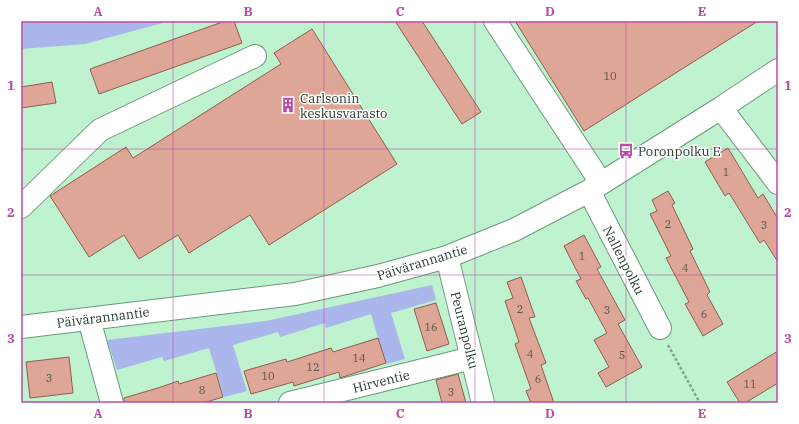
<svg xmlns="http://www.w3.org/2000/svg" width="799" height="424" viewBox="0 0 799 424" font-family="'IBM Plex Serif',serif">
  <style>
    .green { fill: #aab6ec }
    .building { fill: #dea697; stroke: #905d50 }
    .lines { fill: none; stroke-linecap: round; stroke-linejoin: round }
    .minor-casing { stroke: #6a9a7a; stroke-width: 24 }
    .path { stroke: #81a78d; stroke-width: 2.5; stroke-dasharray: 3 2; stroke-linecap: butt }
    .minor { stroke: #fff; stroke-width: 22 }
    .grid { fill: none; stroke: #bb4ba8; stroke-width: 1; stroke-opacity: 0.55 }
    .labels { text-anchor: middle; stroke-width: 3; stroke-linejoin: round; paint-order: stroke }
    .number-label { font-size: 11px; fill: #565648 }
    .poi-label { font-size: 13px; fill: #283c2e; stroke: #fff; text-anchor: start }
    .street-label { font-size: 13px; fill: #283c2e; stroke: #fff }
    .neatline { fill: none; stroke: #bb4ba8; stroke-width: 1.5 }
    .grid-label { font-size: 13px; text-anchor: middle; font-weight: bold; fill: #bb4ba8 }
  </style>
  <rect width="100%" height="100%" fill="#bff2cf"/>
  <path class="green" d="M21,21h149l-85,23 -64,5z
    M432,285l4,15 -45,13 14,46 -19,5 -15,-50 -45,14 -1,-5 -45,14 -2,-5 -45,13 14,46 -23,6 -15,-49 -45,13 -2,-4 -45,13 -10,-30 159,-19z"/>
  <path class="building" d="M225,21h9l8,22 -143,51 -9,-25z
    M395,21h27l59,91 -19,12z
    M515,21h243l-174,110z
    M312,29l85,135 -128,81 -19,-30 -61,38 -11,-18 -39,24 -15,-24 -35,22 -39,-61 76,-49 7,11 148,-94 -7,-11z
    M52,82l4,21 -35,5v-21z
    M728,148l30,50 5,-4 15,25v43l-14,-22 -4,3 -31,-50 -4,3 -20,-34z
    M668,191l7,12 -3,2 21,44 -3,2 20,41 -3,3 16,29 -20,12 -18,-32 4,-2 -23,-44 5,-2 -21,-42 7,-3 -5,-11z
    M584,235l17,32 -4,2 28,51 -7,4 24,43 -36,20 -8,-14 11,-6 -15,-27 13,-7 -19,-35 -2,1 -10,-18 5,-2 -17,-33z
    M521,277l14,40 -6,1 17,45 -5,2 13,38h-23l-5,-12 5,-2 -16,-45 4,-2 -14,-41 8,-3 -6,-16z
    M436,303l13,41 -22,7 -13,-42z
    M378,338l8,25 -46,15 -1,-6 -45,14 -1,-4 -42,12 -7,-23 42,-12 1,3 44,-14 2,4z
    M778,351v32l-33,20h-5l-13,-21z
    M69,357l4,36 -43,5 -4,-36z
    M216,373l7,24 -20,6h-79v-5l37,-11 17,-6 1,3z
    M458,374l8,29h-24l-6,-23z"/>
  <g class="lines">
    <g class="minor-casing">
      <path id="minor" d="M495,21l99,151 6,11
        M721,108l57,75
        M589,191l71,137
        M21,207l79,-77 155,-74
        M447,257l36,146
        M89,319l23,84
        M21,327l274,-33 83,-18 69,-19 67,-27 75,-39 132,-83 57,-38
        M290,403l182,-45"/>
    </g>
    <path class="path" d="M668,345l32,58"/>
    <use href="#minor" class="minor"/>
  </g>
  <path class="grid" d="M173,21v382M324,21v382M475,21v382M626,21v382M21,149h757M21,275h757"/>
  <defs>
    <g id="building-bare" transform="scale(1.2)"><path d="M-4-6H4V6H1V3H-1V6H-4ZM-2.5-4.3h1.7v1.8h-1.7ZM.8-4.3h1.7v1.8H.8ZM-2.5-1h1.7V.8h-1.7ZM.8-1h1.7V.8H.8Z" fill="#bb4ba8" stroke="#fff" stroke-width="2.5" paint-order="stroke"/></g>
    <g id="bus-bare" transform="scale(1.2)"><path d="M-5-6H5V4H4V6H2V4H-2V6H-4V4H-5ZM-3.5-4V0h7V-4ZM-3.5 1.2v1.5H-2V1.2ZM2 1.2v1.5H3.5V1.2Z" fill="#bb4ba8" stroke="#fff" stroke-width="2.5" paint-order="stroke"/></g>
  </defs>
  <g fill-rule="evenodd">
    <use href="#building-bare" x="288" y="105"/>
    <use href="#bus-bare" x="626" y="151"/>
  </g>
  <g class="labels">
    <g class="number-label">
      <text x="610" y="80">10</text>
      <text x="726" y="176">1</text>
      <text x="668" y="228">2</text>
      <text x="764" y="229">3</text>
      <text x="582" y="260">1</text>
      <text x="685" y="272">4</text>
      <text x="520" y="313">2</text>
      <text x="607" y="314">3</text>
      <text x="704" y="318">6</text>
      <text x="431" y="331">16</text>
      <text x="530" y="358">4</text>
      <text x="622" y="359">5</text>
      <text x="359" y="362">14</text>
      <text x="313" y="371">12</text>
      <text x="268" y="380">10</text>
      <text x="49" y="382">3</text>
      <text x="538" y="383">6</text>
      <text x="750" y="388">11</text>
      <text x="202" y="394">8</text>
      <text x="451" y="396">3</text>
    </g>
    <g class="poi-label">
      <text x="300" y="103">Carlsonin<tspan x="300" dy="15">keskusvarasto</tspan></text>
      <text x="638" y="156">Poronpolku E</text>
    </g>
    <g class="street-label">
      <text transform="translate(624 260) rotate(63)" y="5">Nallenpolku</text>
      <text transform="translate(422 262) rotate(-17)" y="5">Päivärannantie</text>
      <text transform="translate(103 317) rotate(-7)" y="5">Päivärannantie</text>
      <text transform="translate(465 330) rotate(76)" y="5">Peuranpolku</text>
      <text transform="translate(381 381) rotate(-14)" y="5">Hirventie</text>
    </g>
  </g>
  <rect width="799" height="424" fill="none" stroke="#ffffff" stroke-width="44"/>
  <rect x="22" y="22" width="755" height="380" class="neatline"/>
  <g class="grid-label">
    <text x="98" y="16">A</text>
    <text x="248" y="16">B</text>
    <text x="400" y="16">C</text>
    <text x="550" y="16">D</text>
    <text x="702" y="16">E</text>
    <text x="11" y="90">1</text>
    <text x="788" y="90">1</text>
    <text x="11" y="217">2</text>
    <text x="788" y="217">2</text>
    <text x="11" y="343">3</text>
    <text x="788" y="343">3</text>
    <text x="98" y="418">A</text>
    <text x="248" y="418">B</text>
    <text x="400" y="418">C</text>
    <text x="550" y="418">D</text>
    <text x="702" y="418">E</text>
  </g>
</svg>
